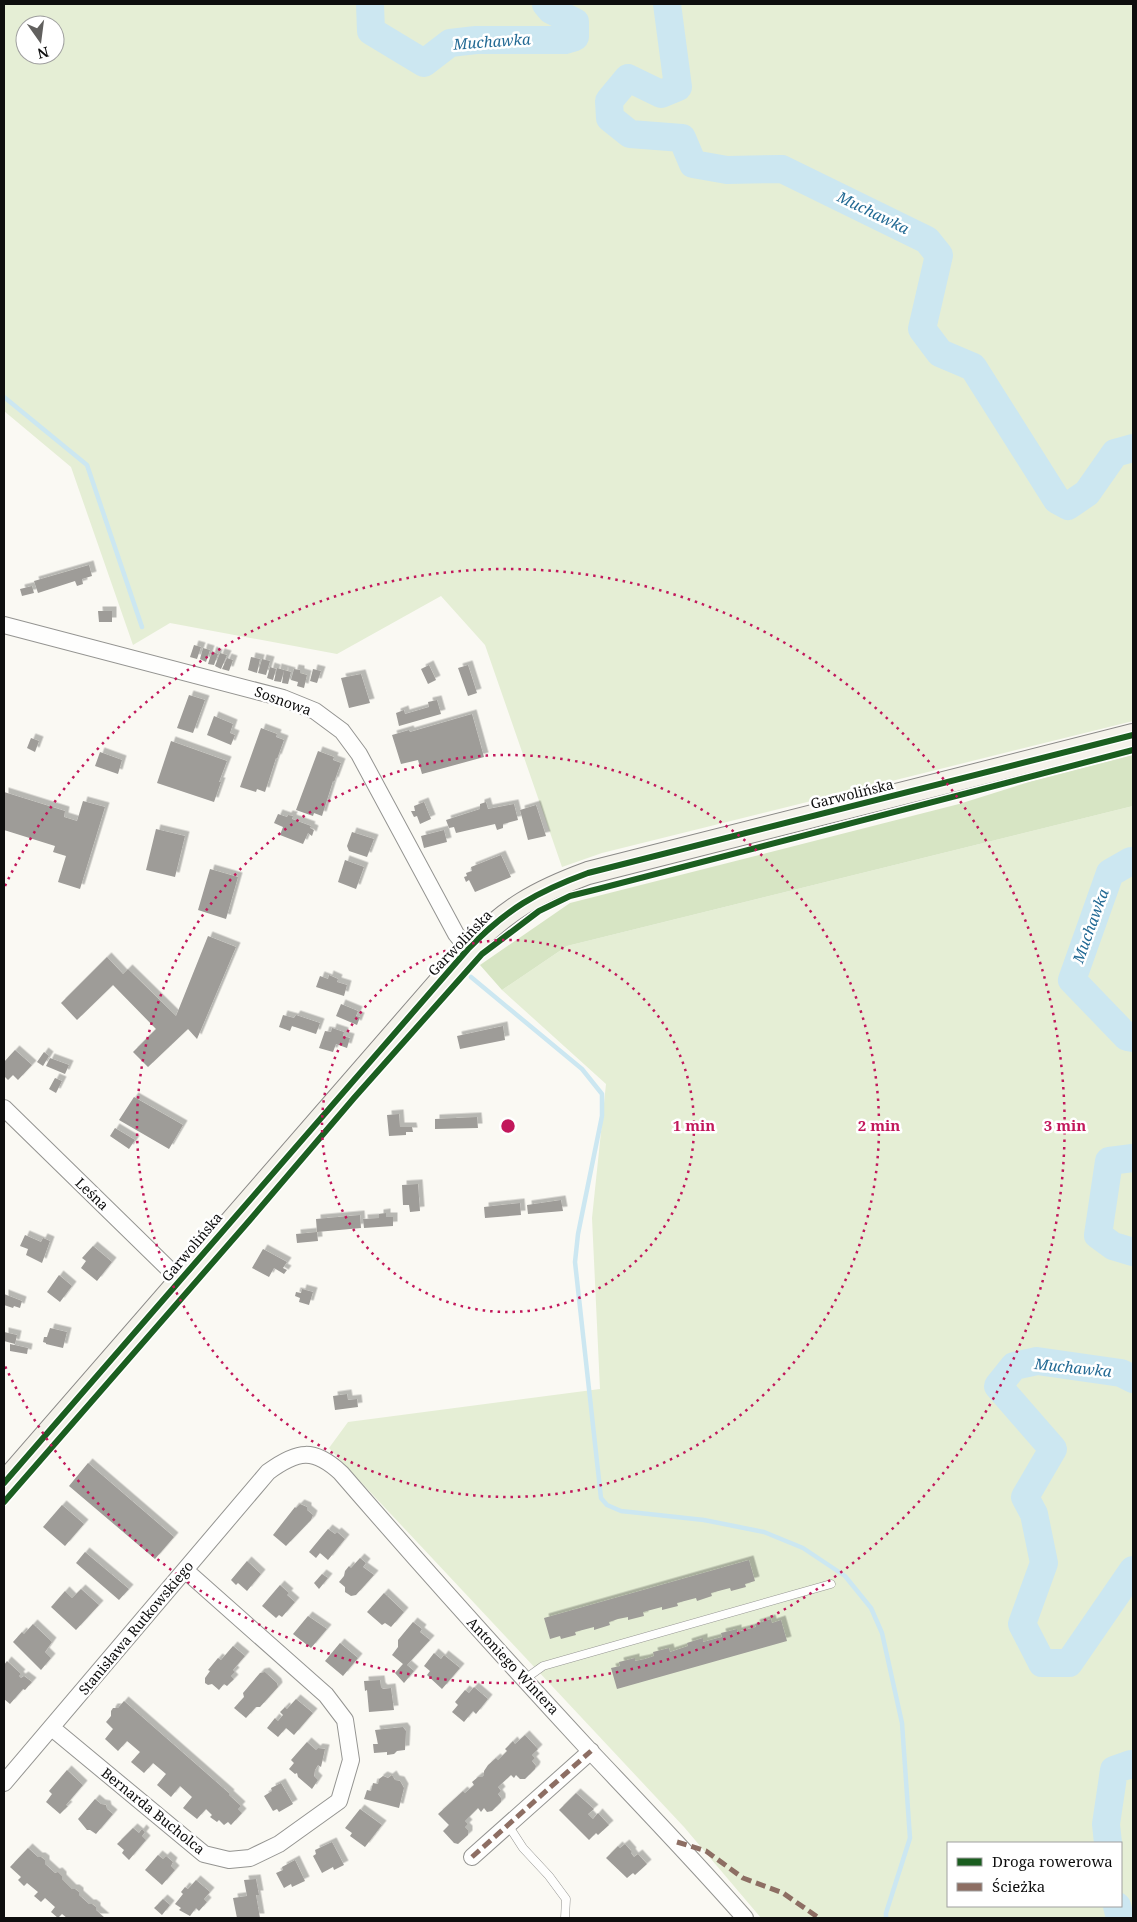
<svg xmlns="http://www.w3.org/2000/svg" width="1137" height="1922" viewBox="0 0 1137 1922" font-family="'Noto Serif',serif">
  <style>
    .green { fill: #e5eed5; fill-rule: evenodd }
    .forest { fill: #d7e5c4 }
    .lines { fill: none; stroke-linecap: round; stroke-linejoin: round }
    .stream { stroke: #cce7f1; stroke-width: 4.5 }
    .river { stroke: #cce7f1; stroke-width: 28 }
    .building { fill: #9e9c98; filter: url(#shadow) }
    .lane-casing { stroke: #949491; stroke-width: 9 }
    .street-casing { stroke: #949491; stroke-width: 18 }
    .secondary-casing { stroke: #8b8a88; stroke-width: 24 }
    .lane { stroke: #fefefd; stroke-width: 8 }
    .street { stroke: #fefefd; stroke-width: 16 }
    .secondary { stroke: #f4f2ea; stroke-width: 22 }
    .quiet { stroke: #8d6e63; stroke-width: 5; stroke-dasharray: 10 5; stroke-linecap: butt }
    .cycleway-casing { stroke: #fff; stroke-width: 9 }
    .cycleway { stroke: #1b5e20; stroke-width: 6 }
    .ring { fill: none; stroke: #c2185b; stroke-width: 2.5; stroke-dasharray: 2.5 5 }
    .labels { text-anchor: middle; stroke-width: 5; stroke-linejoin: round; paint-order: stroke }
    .street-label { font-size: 14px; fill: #0e0e0e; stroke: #fff }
    .water-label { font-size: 15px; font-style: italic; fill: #236a94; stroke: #fff }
    .centre { fill: #c2185b; stroke: #fff; stroke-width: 2.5 }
    .ring-label { font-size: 15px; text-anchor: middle; font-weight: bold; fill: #c2185b; stroke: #fff; stroke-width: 5; stroke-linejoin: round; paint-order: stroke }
  </style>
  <defs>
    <filter id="shadow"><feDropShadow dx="4.5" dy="-4.5" stdDeviation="0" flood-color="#0004"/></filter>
  </defs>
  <rect width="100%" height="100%" fill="#faf9f3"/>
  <path class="green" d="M4,4h1129v717l-531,132 -40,14 -77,-222 -44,-49 -104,58 -167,-31 -37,22 -62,-178 -67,-56zM25,25h30v30h-30z
    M1133,806v1112h-372l-77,-91 -355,-379 19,-26 252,-33 -8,-171 14,-134 -104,-94 65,-44zM948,1843h173v63h-173z"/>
  <path class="forest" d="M1133,755v51l-566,140 -65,44 -22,-25 90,-62 389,-99 70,-22z"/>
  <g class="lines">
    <path class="stream" d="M4,397l83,68 55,162
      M471,977l111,92 20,25v22l-24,118 -3,28 26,236 6,7 14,6 83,9 60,12 39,16 42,28 26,32 11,25 20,90 8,115 -24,75v5"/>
    <path class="river" d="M370,4l1,27 53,32 26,-20 26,-3h89l10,-3v-15l-24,-12 -5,-6
      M667,4l11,83 -17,7 -33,-16 -19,23 1,17 20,16 52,4 11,26 34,6 55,-1 145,71 12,15 -17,74 18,24 33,14 84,133 11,6 19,-13 28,-40 18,-5
      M1133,861h-2l-21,12 -38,107 55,57 6,1
      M1133,1158l-24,3 -11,74 15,11 20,6
      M1133,1379l-12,-6 -84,-12 -23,5 -16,20 55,63 -28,48 9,17 10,49 -22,61 20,39h27l64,-93
      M1108,1843l-2,-19 8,-54 17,-6 2,1
      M1117,1906l3,12"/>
  </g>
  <path class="building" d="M89,565l3,11 -10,3 1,5 -6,2 -2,-5 -37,12 -4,-12z
    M32,586l2,7 -12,3 -2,-7z
    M98,611h14v11h-13z
    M194,645l7,2 -4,12 -7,-2z
    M203,648l7,2 -4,12 -6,-3z
    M212,651l6,3 -4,11 -6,-1z
    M220,653l7,2 -6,14 -6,-3z
    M251,657l9,2 -3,14 -9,-3z
    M227,658l6,2 -4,11 -7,-2z
    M262,659l8,2 -4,14 -8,-2z
    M429,665l7,15 -8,4 -7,-15z
    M468,665l9,28 -9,3 -10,-28z
    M270,667l6,2 -3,11 -6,-2z
    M277,668l7,2 -3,12 -7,-1z
    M294,669l6,1v3l7,2 -3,13 -7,-2 1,-4 -7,-2z
    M313,669l8,2 -4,12 -7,-2z
    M284,670l7,2 -3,12 -6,-1z
    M361,674l9,29 -21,5 -8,-30z
    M189,695l16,5 -12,33 -16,-5z
    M437,700l4,14 -42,12 -3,-13 8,-3 1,4 24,-7 -1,-5z
    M472,714l12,43 -62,17 -4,-14 -17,4 -9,-29 17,-5 1,2z
    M214,716l19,8 -3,9 5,2 -4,10 -24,-10z
    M261,728l16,6 -1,3 8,3 -7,19 -1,-1 -11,34 -8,-3 -1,3 -16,-5z
    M31,738l8,3 -4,11 -8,-4z
    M171,741l56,20 -8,21h2l-7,20 -57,-19z
    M318,751l16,6 -1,3 8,3 -7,19 -1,-1 -11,35 -8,-3 -1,3 -17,-6z
    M100,752l22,8 -4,14 -23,-8z
    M4,792l61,19 -1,6 13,4 6,-20 22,6 -25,82 -22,-7 8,-26 -13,-4 2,-6 -51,-16z
    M424,802l7,17 -11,5 -3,-8 -3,1 -3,-6h4l-1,-5z
    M486,802l2,7 26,-5 4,16 -15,4v4l-6,2 -2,-6 -39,9 -2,-6 -5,1 -3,-8 34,-11v-5z
    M536,805l10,31 -18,4 -8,-30z
    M278,814l9,3 1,-2 5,1 -1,3 19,7 -1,2 4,2 -2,6 -4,-3 -5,11 -23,-9 3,-8 -9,-4z
    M156,829l29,7 -10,41 -29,-7z
    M444,830l3,12 -23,6 -3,-12z
    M352,832l22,7 -7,18 -18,-6 -2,-5z
    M501,855l10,22 -36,15 -6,-12 -3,2 -2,-5 3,-1 -1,-3 6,-2 -1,-4z
    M345,860l19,7 -8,22 -18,-7z
    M210,869l28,8 -12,42 -28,-9z
    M208,936l28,11 -39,92 -9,-10 -40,38 -15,-15 23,-23 -43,-44 -36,35 -16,-17 46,-46 16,17 5,-5 48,47z
    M329,975l9,4 -1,3 10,3 -3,11 -28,-9 4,-11 8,3z
    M341,1004l17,7 -2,5 4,1 -3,8 -21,-9z
    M283,1015l11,3 2,-3 24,8 -4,11 -24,-8 -2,5 -11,-4z
    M503,1026l2,14 -45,9 -3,-13z
    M332,1028l12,4 -1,4 7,2 -3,10 -11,-4 -3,8 -14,-4 6,-17 6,1z
    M15,1050l17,15 -14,15 -5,-5 -5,5 -4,-4v-14z
    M44,1052l5,4 -6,10 -6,-4z
    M50,1058l19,7 -4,9 -19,-8z
    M55,1078l7,3 -6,12 -7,-4z
    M134,1097l49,28 -14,24 -50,-29z
    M399,1114l1,13h12l1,5h-7v3l-17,1 -2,-21z
    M477,1117l1,11 -43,1v-10z
    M115,1128l20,12 -6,9 -19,-13z
    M418,1184l2,27 -10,1 -1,-7h-6l-1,-20z
    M561,1200l2,11 -35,3 -1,-9z
    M520,1203l1,12 -36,3 -1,-11z
    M386,1213v4h7v9l-29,2 -1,-9 16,-1v-4z
    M360,1215l1,13 -44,4 -1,-13z
    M317,1232l1,9 -21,2 -1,-9z
    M25,1235l16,7 2,-4 7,3 -8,22 -16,-8 2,-6 -8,-3z
    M93,1246l19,16 -15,19 -16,-13 5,-7 -4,-3z
    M263,1249l24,13 -4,6 4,2 -3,4 -10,-6 -5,9 -17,-9z
    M59,1275l13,11 -12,16 -13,-10z
    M302,1289l11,3 -4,13 -10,-3 1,-4 -5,-2 1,-4 5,1z
    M4,1294l18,7 -2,7 -6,-2 -1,2 -9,-3z
    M50,1328l17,4 -4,16 -17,-4v-1l-3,-1 1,-5h3z
    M4,1332l13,3 -2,9 -11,-3z
    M10,1344l18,4 -1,6 -17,-3z
    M347,1394l1,6 9,-1 1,8 -23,3 -2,-14z
    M88,1463l86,74 -19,22 -86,-73z
    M300,1504l7,3v3l6,5 -2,5 -25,26 -13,-11 22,-28 1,1z
    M62,1505l22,19 -19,22 -22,-19z
    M328,1529l7,5 2,-2 8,7 -17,21 -8,-7 -4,5 -7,-6z
    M85,1552l44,37 -10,11 -43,-37z
    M360,1558l6,5 -3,4 11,8 -18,20 -5,1 -6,-4v-5l-6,-5 5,-6 1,-5 4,-5 2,2z
    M749,1560l6,21 -10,3 1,3 -15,4 -1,-3 -19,5 1,3 -15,5 -1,-3 -19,5 1,3 -16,4v-3l-19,5 1,4 -16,4v-3l-10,2 -9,3 1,3 -16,5v-3l-19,5 1,3 -15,4 -1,-3 -10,3 -6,-21z
    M247,1561l14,13 -14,17 -9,-8 -2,2 -5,-5z
    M322,1574l6,4 -9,11 -5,-6z
    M280,1585l9,8 -2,2 8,7 -13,15 -3,-2 -3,3 -14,-12z
    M81,1589l18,16 -23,25 -25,-23 14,-16 7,7z
    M384,1593l20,19 -13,15 -6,-4 -3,2 -15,-13z
    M308,1616l19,13 -16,19 -18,-14z
    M771,1619l1,4 9,-3 6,21 -170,48 -6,-21 9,-2 -1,-4 16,-4v3l10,-2 9,-3 -1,-4 16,-4 1,4 18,-6 -1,-3 16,-5v4l19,-5 -1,-4 16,-4v3l19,-5 -1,-3z
    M413,1622l9,7 -2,3 10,8 -23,25 7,6 -10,12 -9,-10 8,-9 -11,-9 6,-8v-7z
    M33,1624l19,18 -7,10 6,6 -10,12 -28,-28 9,-10 2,2z
    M340,1643l18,15 -15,18 -18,-15z
    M233,1646l12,10 -12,14 2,2 -4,4 3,3 -7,7 -3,-2 -5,6 -7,-6 -4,1 -3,-2v-5l5,-7 -2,-1 10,-12 3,2z
    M434,1653l7,6 3,-4 16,13 -18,21 -15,-14 3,-4 -6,-5z
    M7,1661l14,13 -2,2 2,2 3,-2 8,6 -7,8 -2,-1 -13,15 -6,-5v-34z
    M265,1672l12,11 1,4 -18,20h-4l-10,11 -12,-10 10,-11 -1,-4 17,-20z
    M380,1680l1,7 2,2 8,-1 3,22 -25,2 -2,-22 -2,1 -1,-10z
    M474,1687l14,12 -12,15 -3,-3 -9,11 -12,-10 6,-7 -3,-3 10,-12 4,3z
    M296,1699l17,14 -19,22 -8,-7 -8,9 -11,-9 8,-10 3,3 5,-6 -3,-3 5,-5 2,2z
    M124,1701l106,93 -1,1 12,11 -3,3 4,4 -11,12 -3,-3 -4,3 -5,-5 -2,2 -7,-5 2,-2 -6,-6 -9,10 -14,-11 9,-11 -12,-11 -9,11 -14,-12 9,-11 -13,-11 -9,10 -13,-11 9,-10 -13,-11 -9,10 -13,-12 8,-10 -7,-7 5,-6v-5l2,-3h5z
    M403,1727l3,4 -1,19 -8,1 -3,3 -7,1v-3l-13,1 -1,-9h5l-3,-14z
    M525,1735l13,14 -6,6 3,3 -3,3 4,5 -1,3 -10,10h-5l-4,-4 -2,3 -3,-3 -13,12 3,4 -3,3 3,4v4l-9,9 -5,1 -3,-4 -3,4 -3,-4 -13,13 3,3 -3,3 3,3v5l-10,9 -4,-1 -11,-12 6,-6 -11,-11 25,-23 2,2 9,-8 -2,-3 6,-5h4l2,-2v-4l4,-6 8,-7 2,2 9,-9 -2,-2 8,-8 2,3z
    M307,1742l9,8 2,-2 7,1 -4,18 -3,-2 -3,5 -1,6 4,4 -6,9 -14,-12 -1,-4 -2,1 -6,-5 5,-6 -3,-3z
    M67,1770l16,15 -17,20 2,1 -8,8 -14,-12 6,-8 -3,-3z
    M392,1775l3,5 5,1 4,7 -5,20 -35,-9 3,-9 4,1 2,-8 5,1 1,-5 4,-3 5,2z
    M281,1783l12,21 -14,8 -2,-3 -4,2 -9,-15 8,-5 -1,-3z
    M576,1793l18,16 -6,5 5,5 5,-6 11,12 -11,10 -2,-2 -7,7 -30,-30z
    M95,1799l6,5 5,1 1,4 6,5 -17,20 -6,-4h-3l-9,-11z
    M360,1809l22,16 -17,22 -15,-11 2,-3 -7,-5z
    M133,1828l6,5 3,-4 3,3 -3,4 4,4 -17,20 -7,-7 2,-3 -7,-6z
    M332,1842l12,23 -10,5 -1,-3 -11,6 -9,-17 3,-2 -1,-4z
    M625,1844l7,8 -1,1 3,4 4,-3 9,10 -12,11 -2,-2 -6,5 -21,-20 12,-12 2,2z
    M28,1848l10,9h3l4,3v4l10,9 3,-1 4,4v3l10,10h3l4,3v3l10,9h3l4,3v3l9,8h-38l-5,-4 -4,4 -7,-6 4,-5 -10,-9 -4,4 -7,-6 4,-4 -11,-9 -3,3 -6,-6 3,-3 -11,-10z
    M158,1855l5,4 3,-3 7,6 -2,4 4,4 -13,15 -17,-15z
    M295,1860l10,21 -13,6 -1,-3 -7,4 -8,-15 7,-3 -1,-3z
    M256,1879l3,16h-3l4,23h-23l-4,-20 14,-2 -3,-16z
    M196,1880l14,12 -6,7 3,3 -8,9 -3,-3 -6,8 -11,-6 2,-2 -6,-4 8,-10 -2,-2 4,-5 3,2z
    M163,1899l7,6 -8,10 -8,-7z"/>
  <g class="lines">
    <g class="lane-casing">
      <path id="lane" d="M525,1679l18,-13 288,-82
        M508,1825l15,23 26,28 17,23 -1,19"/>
    </g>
    <g class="street-casing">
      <path id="street" d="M4,625l279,73 32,13 27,20 17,23 97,180 12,15
        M4,1108l176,172
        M52,1728l152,126 25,6 21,-2 29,-14 60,-43 12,-41 -6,-40 -19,-25 -141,-125
        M4,1783l264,-311c30,-22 46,-24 73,1 82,95 165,187 250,279 52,55 104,109 154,166
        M472,1857l119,-106"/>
    </g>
    <g class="secondary-casing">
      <path id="secondary" d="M4,1483l464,-534c39,-40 68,-57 120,-76l545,-138"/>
    </g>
    <use href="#lane" class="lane"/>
    <use href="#street" class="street"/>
    <use href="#secondary" class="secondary"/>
    <path class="quiet" d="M677,1842l29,9 37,27 40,15 36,25
      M472,1857l119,-106"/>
    <g class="cycleway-casing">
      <path id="cycleway" d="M4,1483l464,-534c39,-40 68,-57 120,-76l545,-138
        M4,1502l245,-281 105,-123 128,-144 57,-43 31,-15 28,-7 535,-139"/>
    </g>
    <use href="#cycleway" class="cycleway"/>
  </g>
  <g class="ring">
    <circle cx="508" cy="1126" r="186"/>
    <circle cx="508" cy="1126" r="371"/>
    <path d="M5 886A557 557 0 1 1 5 1366"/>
  </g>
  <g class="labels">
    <g class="street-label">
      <text transform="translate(283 701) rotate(20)" y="5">Sosnowa</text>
      <text transform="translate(852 794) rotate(-14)" y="5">Garwolińska</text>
      <text transform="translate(460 943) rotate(-46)" y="5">Garwolińska</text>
      <text transform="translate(92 1194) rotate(44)" y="5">Leśna</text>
      <text transform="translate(192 1247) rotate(-50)" y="5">Garwolińska</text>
      <text transform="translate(136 1628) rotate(-50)" y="5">Stanisława Rutkowskiego</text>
      <text transform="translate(513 1666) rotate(47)" y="5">Antoniego Wintera</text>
      <text transform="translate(153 1811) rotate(39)" y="5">Bernarda Bucholca</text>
    </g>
    <g class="water-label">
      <text transform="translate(492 42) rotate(-4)" y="5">Muchawka</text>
      <text transform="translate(873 213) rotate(26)" y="5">Muchawka</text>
      <text transform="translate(1091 926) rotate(-70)" y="5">Muchawka</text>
      <text transform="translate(1073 1368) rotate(6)" y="5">Muchawka</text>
    </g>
  </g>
  <circle cx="508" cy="1126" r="8" class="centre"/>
  <g class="ring-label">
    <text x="694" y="1131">1 min</text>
    <text x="879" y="1131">2 min</text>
    <text x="1065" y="1131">3 min</text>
  </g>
  <rect width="1137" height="1922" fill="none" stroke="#0e0e0e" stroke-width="10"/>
  <rect x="947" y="1842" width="175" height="65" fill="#ffffff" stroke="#9f9f9f"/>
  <rect x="957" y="1858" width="25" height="8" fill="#1b5e20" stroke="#9f9f9f"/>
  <text x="992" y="1867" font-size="15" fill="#0e0e0e">Droga rowerowa</text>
  <rect x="957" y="1883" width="25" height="8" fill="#8d6e63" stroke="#9f9f9f"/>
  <text x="992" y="1892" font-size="15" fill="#0e0e0e">Ścieżka</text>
  <g transform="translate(40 40) rotate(166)"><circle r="24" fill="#ffffff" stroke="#9f9f9f"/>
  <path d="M0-4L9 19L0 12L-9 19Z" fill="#61605e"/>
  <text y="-8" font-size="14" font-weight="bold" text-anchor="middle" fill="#0e0e0e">N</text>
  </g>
</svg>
